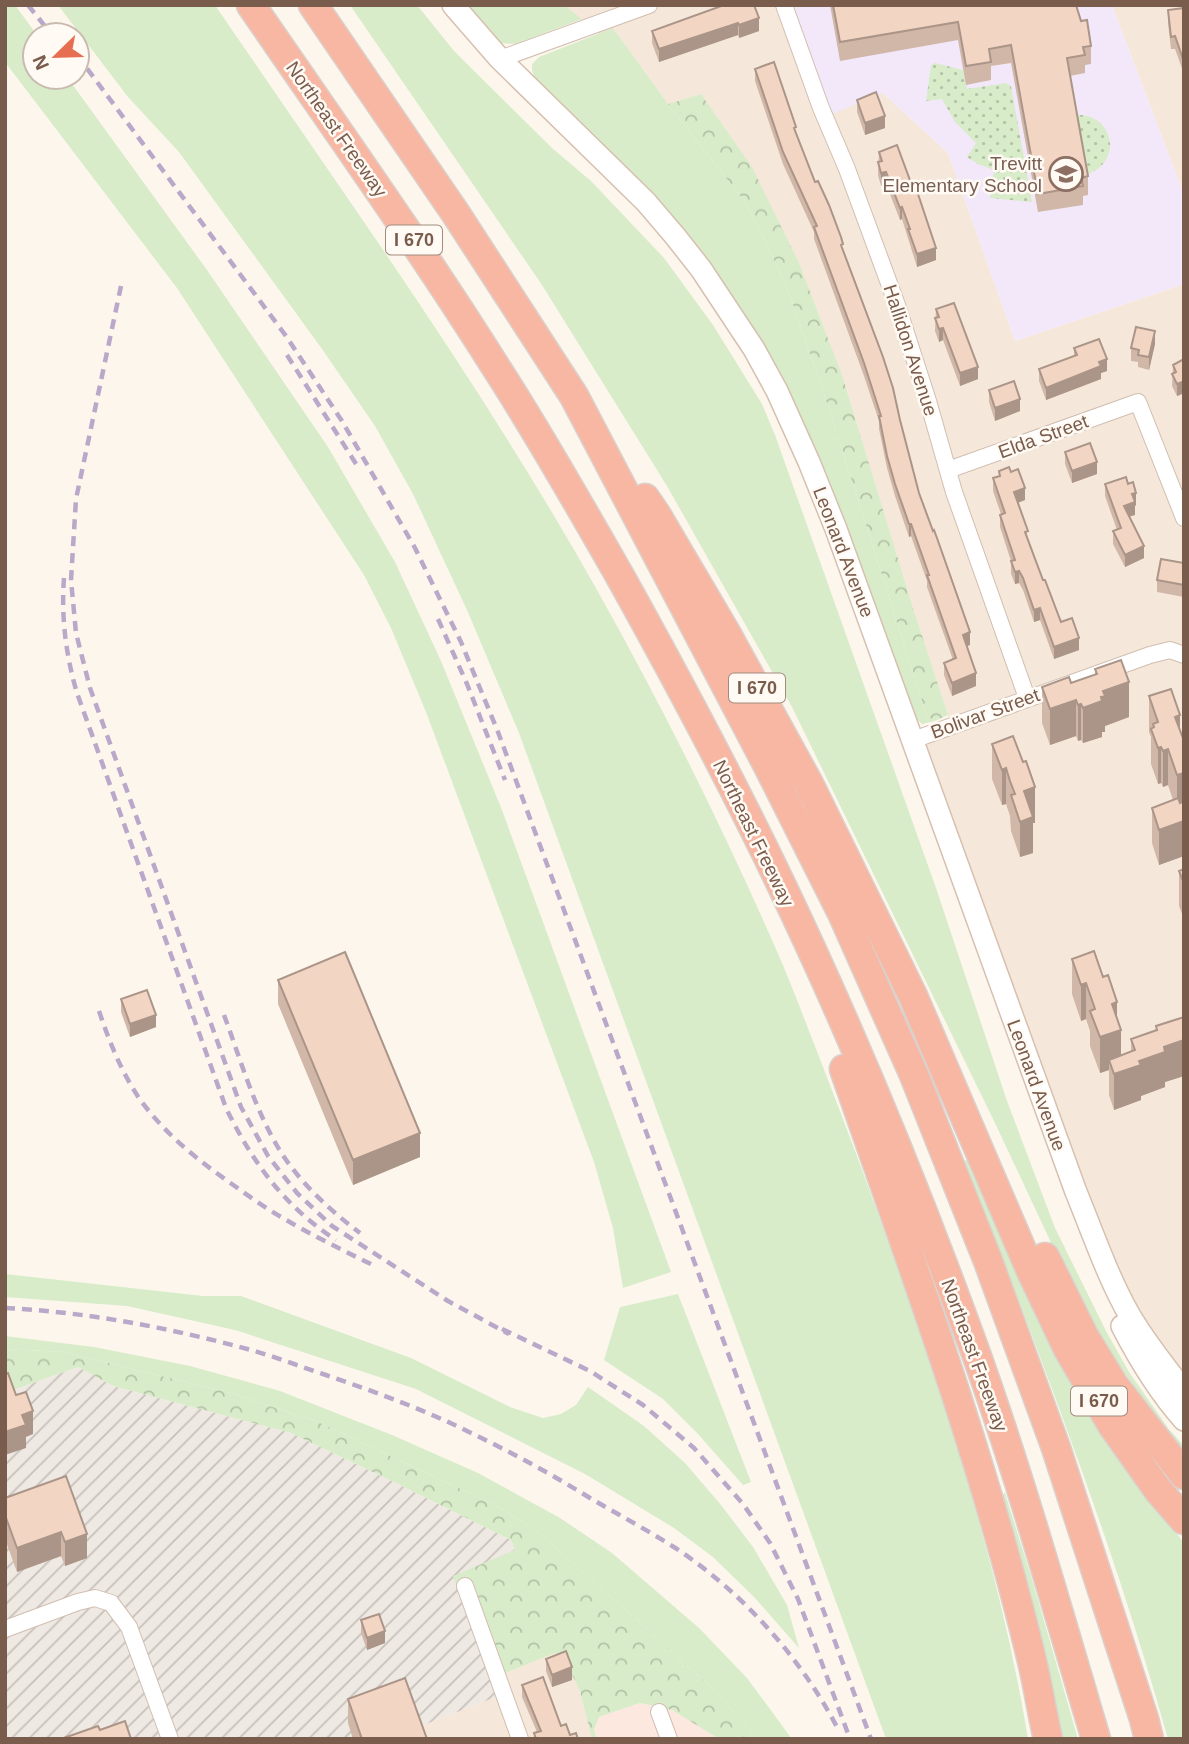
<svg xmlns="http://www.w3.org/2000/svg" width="1189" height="1744" viewBox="0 0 1189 1744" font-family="Helvetica,sans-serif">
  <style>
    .residential { fill: #f5e8da }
    .commercial { fill: #fde8e0 }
    .industrial { fill: url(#industrial-furrows) }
    .education { fill: #f3e8fa }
    .grass { fill: #d8ecc9 }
    .forest { fill: url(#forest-crowns) }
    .park { fill: url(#park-dots) }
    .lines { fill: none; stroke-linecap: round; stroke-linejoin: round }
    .street-casing { stroke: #d1beb0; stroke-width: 18 }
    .secondary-casing { stroke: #d6c0b0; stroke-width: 24 }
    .highway-casing { stroke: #dad1cd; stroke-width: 31 }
    .street { stroke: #fff; stroke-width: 16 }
    .secondary { stroke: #fff; stroke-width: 21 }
    .highway { stroke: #f7b7a3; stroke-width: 28 }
    .rail { stroke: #b9a8c9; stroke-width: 4.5; stroke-dasharray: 10 7; stroke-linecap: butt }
    .wall { fill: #d1b7a8 }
    .shaded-wall { fill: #aa9588 }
    .building { fill: #f3d5c3; stroke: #aa9588; stroke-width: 2 }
    .labels { text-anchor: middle; stroke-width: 5; stroke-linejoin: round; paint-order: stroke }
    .shield { fill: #fffaf3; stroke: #a28b7f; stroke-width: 2 }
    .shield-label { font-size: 18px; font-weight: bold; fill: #7a5c4d }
    .street-label { font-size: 19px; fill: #7a5c4d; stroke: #fffaf3 }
    .education-label { font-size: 19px; fill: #785e54; stroke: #fffaf3; text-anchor: end }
  </style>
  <defs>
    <pattern id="industrial-furrows" width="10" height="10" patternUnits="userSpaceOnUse" patternTransform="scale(1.75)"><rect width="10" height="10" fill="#efe9e4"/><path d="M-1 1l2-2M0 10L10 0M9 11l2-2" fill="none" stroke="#c7c0bb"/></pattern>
    <pattern id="forest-crowns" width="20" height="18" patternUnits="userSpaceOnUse" patternTransform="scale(1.75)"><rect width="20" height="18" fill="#d8ecc9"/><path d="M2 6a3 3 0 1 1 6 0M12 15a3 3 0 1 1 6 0" fill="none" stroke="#b4c2a5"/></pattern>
    <pattern id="park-dots" width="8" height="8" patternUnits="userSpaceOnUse" patternTransform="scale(1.75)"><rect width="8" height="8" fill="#d8ecc9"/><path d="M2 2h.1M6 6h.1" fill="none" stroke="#b4c2a5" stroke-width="1.8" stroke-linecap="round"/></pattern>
  </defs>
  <rect width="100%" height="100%" fill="#fdf6ec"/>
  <path class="residential" d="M564,5h228l91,88 65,60 67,188 169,-57v1092l-60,-84 -203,-555 30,-12 -37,-114 -71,-233 -142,-284 -33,10 -55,-76 -14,6z
    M1112,5h72v190z
    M555,1653l7,2 18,36 12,48h-167l-4,-13 79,-31 3,-21z"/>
  <path class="commercial" d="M640,1703l32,7 47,29h-122l-3,-9 5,-13z"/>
  <path class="industrial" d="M78,1367l35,19 178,47 111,53 109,54 4,10 -14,145 -80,31 4,13h-420v-346z"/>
  <path class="education" d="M792,5h320l72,190v89l-169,57 -67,-188 -65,-60 -53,22z"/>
  <path class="grass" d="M5,5h10l22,30h-2v42h32l140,193 121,177 67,115 46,99 61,149 169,462 -48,16 -10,-60 -19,-66 -168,-450 -35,-84 -27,-53 -187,-287 -172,-226z
    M58,5h157c131,192 268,382 382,585 68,121 130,246 185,373 13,30 24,61 36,91 28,72 55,144 81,218 53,151 103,308 129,467h-142l-367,-1006 -52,-123 -54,-116 -38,-68 -53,-77 -143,-197 -51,-55z
    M350,5h67l37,46 98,97 39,33 73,77 49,67 49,79 13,31 161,453 71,213 48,127 51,103 23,41 39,56 16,18v7l-26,-32 -50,-72 -47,-85 -66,-141 -203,-416 -125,-221 -125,-201z
    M466,5h98l18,14 -67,25 -16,-1z
    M613,28l55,76 77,98 22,42 23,52 38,110 99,310 8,5 -13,3 -10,-9 -63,-179 -44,-109 -28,-53 -241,-294 -4,-9v-7l7,-7z
    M971,1158l162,319 51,66v196h-16c-55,-197 -129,-388 -204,-578z
    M5,1274l198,22h38l170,62 99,49 33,11 18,-4 15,-9 12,-18 56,39 41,37 36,42 32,42 34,58 12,43 -45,-51 -41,-40 -39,-29 -89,-54 -169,-85 -181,-59 -108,-24 -122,-9z
    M678,1294l73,188 -8,3 -45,-51 -35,-35 -59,-39 16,-53z
    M5,1336l89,11 96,19 90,25 112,44 86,38 82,45 52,35 87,75 48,50 45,61h-36l-9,-13 -41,-44 -169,-151 -38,-24 -181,-85 -87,-29 -168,-41 -58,-3z
    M1005,1493l27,86 46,160h-18l-61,-244z"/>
  <path class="forest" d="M701,94l51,73 47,96 44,115 71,233 34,104 -13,6 -8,-5 -99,-310 -38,-110 -23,-52 -22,-42 -77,-98z
    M5,1349l58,3 168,41 87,29 181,85 38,24 169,151 41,44 9,13h-37l-47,-29 -32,-7 -41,14 -5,13 3,9h-5l-12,-48 -18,-36 -7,-2 -52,21h-11l-39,-98 62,-26 -4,-10 -109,-54 -111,-53 -178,-47 -35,-19 -73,26z"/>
  <path class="park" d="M935,63l28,7 4,19 39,-6 5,3 21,116 -42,-4 4,-28 -16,-6 -11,-7 9,-14 -21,-21 -13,-23 -16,2 5,-36z
    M1074,115c40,-3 51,48 11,60z"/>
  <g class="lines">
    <g class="street-casing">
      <path id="street" d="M784,5l37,103 26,61 50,136 31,96 26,91 73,206
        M500,59l149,-54
        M948,470l190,-68 46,116
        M913,740l237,-85 20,-5 14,5
        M465,1586l55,153
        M5,1629l73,-27 17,-4 16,5 18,24 41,112
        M659,1712l10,27"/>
    </g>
    <g class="secondary-casing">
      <path id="secondary" d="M453,5l47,54 146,143 29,34 26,33 53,80 23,42 32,71 27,67 240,663c17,41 32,86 54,124 16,27 35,51 54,75
        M1122,1326c17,33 37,66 62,94"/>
    </g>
    <g class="highway-casing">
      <path id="highway" d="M251,5c83,121 168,240 246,364 44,68 84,139 124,209 55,99 109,200 158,302 73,152 138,311 195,468 46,128 83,260 122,391
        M313,5l143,209 118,182 194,370 74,147 72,162 74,186 68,187 88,271 5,20
        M645,498l11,16 69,117 84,153 104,212 118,275 37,78 44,76 46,65 26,30
        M844,1069c68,195 140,390 188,592 6,25 10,52 16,78
        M1045,1257l39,79 30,49 70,90"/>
    </g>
    <use href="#street" class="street"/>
    <use href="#secondary" class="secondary"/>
    <use href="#highway" class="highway"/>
    <path class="rail" d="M28,5l24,30
      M77,55l209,281 56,85 73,127 46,94 37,90 373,1007
      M121,286l-45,213 -5,81 5,53 14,55 151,419 27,49 29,37 35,33 116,75 61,33
      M287,355l71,112
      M64,578c-3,39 2,78 13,115l149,415c27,55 58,98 110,132
      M438,619l29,65 38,96
      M99,1011c10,30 22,60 40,87 24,34 56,60 90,84 13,9 26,19 39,27 35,22 72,40 109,58
      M224,1015c16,43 29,89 52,129 20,35 52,65 84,89
      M5,1308c82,4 166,20 246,42 25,7 50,17 75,25 49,17 97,34 143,57 42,20 82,42 121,66 29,17 59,33 87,51 67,45 124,109 161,180
      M502,1329l88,42 53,34 51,43 49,56 27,39 28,56 52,140"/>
  </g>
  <path class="wall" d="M724,5l35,26 -20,7 -1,-3 -79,27 -7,-19v-12z
    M830,5h246l15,41v18l-6,1v8l-15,3 18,100v19l-5,1v9l-45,7 -27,-149 -20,3v14l-25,5 -8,-45 -118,21z
    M1184,8v66l-9,-25h-4l-3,-26v-13z
    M755,69l41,64 47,116 57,171 19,73 51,152 -3,1 9,40 -24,10 -8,-21v-12l9,-3 -26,-73v-6l-16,-45 -2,1 -14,-41 -8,-28 -8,-39v-8l-15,-45 -50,-137v-7l-31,-68 -28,-83z
    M857,100l28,28 -20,7 -8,-23z
    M879,152l57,108 -19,7 -15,-48 -2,1 -14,-36 -5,2 -3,-11z
    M936,309l42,70 -18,7 -17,-46 -4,2 -4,-11z
    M1155,344l-6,26 -11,-3v-5l-7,-1v-13z
    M1074,348l33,23 -6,2v6l-55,21 -7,-19v-12l35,-13z
    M1184,359v39l-2,-4 -5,2 -5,-10 1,-21z
    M989,390l31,21 -25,10 -6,-19z
    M1065,452l32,22 -25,9 -7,-19z
    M999,471l26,29 -7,3 10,35 15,42 18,42 18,28 -25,9 -14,-39 -6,2 -11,-32 -4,-7 -4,1 -4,-10v-13l-11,-34v-12l1,-1 -8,-23v-13l6,-2z
    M1105,484h23l8,21 -1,1v9l-5,1 14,42 -19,9 -12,-23v-13l4,-1 -12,-34z
    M1184,563v34l-27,-5v-12z
    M1095,669l34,48 -24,9v6h-3v5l-19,6 -2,-3 -3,1 -2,-5 -26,9 -8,-22v-36l29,-4 24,-8z
    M1149,696l31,35 4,10v115l-25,9 -7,-22v-35l21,-8 -5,-15 -5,2 -2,-4 -3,1 -7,-20v-27l-2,-5z
    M992,744l43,79h-2v30l-13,4 -9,-26 -1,-15 -4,-12 -4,1 -10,-26z
    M1184,869v50l-5,-13v-35z
    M1072,959l45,59 4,37 10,-3v-13l25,-9v-4l28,-9v59l-19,6v5l-24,9v4l-27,10 -5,-15v-25l-9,3 -10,-27v-15l-4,-12 -5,2 -9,-27z
    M278,980l142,177 -67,28 -75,-181z
    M121,999l35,28 -26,10 -9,-25z
    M66,1476l21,82 -22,8 -4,-10 -44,16 -12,-33v-41z
    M361,1620l24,23 -18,7 -6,-17z
    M546,1659l26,21 -20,7 -6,-16z
    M522,1685l48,50 8,4h-44v-6l3,-1 -15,-35z
    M348,1699l79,40h-74l-5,-16z"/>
  <path class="shaded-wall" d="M759,18v13l-20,7v-13z
    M738,23v12l-79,27v-13z
    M885,116v12l-20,7v-12z
    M886,172v12l-5,2v-13z
    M902,207v12l-2,1v-12z
    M936,248v12l-19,7v-13z
    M943,328v12l-4,2v-13z
    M1155,331v13l-6,26v-13z
    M1107,359v12l-6,2v6l-55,21v-12z
    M978,367v12l-18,7v-13z
    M1182,382v12l-5,2v-12z
    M1020,399v12l-25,10v-13z
    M1097,462v12l-25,9v-12z
    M1025,488v12l-11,4v-12z
    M1136,493v12l-1,1v9l-11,3v-12l8,-12z
    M909,524h2v12l-2,1z
    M1144,546v12l-19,9v-12z
    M1019,571v12l-4,1v-12z
    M1040,608v12l-6,2v-12z
    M970,632v13l-7,2v-12z
    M1079,638v12l-25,9v-12z
    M976,673v13l-24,10v-13z
    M1129,682v35l-24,9v6h-3v5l-19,6v-35l20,-17z
    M1076,700v36l-26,9v-36z
    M1081,704v36l-3,1v-36z
    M1180,715v36l-5,-34z
    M1161,747v36l-3,1v-36z
    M1168,749v36l-5,2v-36z
    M1006,768v36l-4,1v-35z
    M1184,773v35l-7,3v-36z
    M1035,787v36h-2v30l-13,4v-35l4,-31z
    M1184,821v35l-25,9v-35z
    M1086,983v36l-5,2v-36z
    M1117,1002v29l4,-1v35l-12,-5v10l-9,3v-36l12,-33z
    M156,1015v12l-26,10v-13z
    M1184,1040v36l-19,6v5l-24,9v4l-27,10v-36l50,-27z
    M420,1133v24l-67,28v-25z
    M33,1411v23l-7,3v11l-21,7v-23l17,-17z
    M61,1532v24l-44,16v-24z
    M87,1534v24l-22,8v-24z
    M385,1631v12l-18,7v-12z
    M572,1667v13l-20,7v-12z"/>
  <path class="building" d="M724,5h30l5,13 -20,7 -1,-2 -79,26 -7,-18z
    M833,5h243l5,16 6,-1 4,26 -8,1 2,8 -18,3 21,118 -7,2 2,8 -45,8 -27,-149 -22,4 2,13 -25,4 -8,-44 -118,20z
    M1184,8v54l-9,-26 -4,1 -3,-27z
    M774,62l22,65 -2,1 21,54 3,-1 11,24 12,32 2,7 -2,1 42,112 10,31 7,32 19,73 14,38 1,-1 3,8 33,94 -7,3 13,38 -24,10 -8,-20 12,-5 -29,-83h2l-18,-51h-2l-14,-40 -8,-28 -8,-40h2l-17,-53 -50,-136 3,-1 -34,-74 -28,-83z
    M876,92l9,24 -20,7 -8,-23z
    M897,145l14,38 3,-1 22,66 -19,6 -9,-25h2l-8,-22 -2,1 -14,-36 -5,1 -3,-11 4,-1 -3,-9z
    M954,303l24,64 -18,6 -17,-45 -4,1 -4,-11 4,-1 -3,-8z
    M1136,327l19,4 -6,26 -11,-2 1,-5 -8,-2z
    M1099,339l8,20 -8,3 2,4 -55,22 -7,-19 38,-14 -3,-7z
    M1184,359v27l-2,-4 -5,2 -5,-10 4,-2 -3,-7z
    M1014,381l6,18 -25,9 -6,-18z
    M1090,443l7,19 -25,9 -7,-19z
    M1009,467l2,5 7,-3 7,19 -11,4 14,39 -3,1 18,48h2l16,42 11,-4 7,20 -25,9 -14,-39 -6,2 -11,-32 -4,-7 -4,1 -4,-11 4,-1 -15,-45 5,-2 -12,-35 7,-2 -1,-5z
    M1126,477l2,7 5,-2 3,11 -4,1 3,8 -11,4 20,40 -19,9 -12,-24 8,-3 -16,-44z
    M1161,559l23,4v22l-27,-5z
    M1121,660l8,22 -26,9 2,5 -4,1 1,4 -19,7 -2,-4 -3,1 -2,-5 -26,9 -8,-22 27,-10 2,6 26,-9 -2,-5z
    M1171,689l9,26 -5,2 9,24v32l-7,2 -9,-26 -5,2 -2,-4 -3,1 -7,-19 3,-2 -1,-3 5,-2 -9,-26z
    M1013,736l10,26 3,-1 9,26 -11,4 9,26 -13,5 -9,-27 4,-1 -5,-13 -4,-13 -4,2 -10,-26z
    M1178,798l2,5 4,-2v20l-25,9 -7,-22z
    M1184,869v14l-5,-12z
    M1094,951l9,26 5,-2 9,27 -5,2 9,26 -21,7 -10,-26 5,-2 -9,-26 -5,2 -9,-26z
    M345,952l75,181 -67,27 -75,-180z
    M147,990l9,25 -26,9 -9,-25z
    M1184,1017v23l-20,7 1,5 -26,9 2,4 -27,9 -5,-14 26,-10 -4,-11 26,-9 -1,-4z
    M8,1373l8,22 10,-3 7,19 -11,4 4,10 -21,7v-58z
    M66,1476l21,58 -22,8 -4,-10 -44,16 -12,-33v-17z
    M379,1614l6,17 -18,7 -6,-18z
    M566,1651l6,16 -20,8 -6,-16z
    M543,1677l18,49 5,-2 4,11 6,-2 2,6h-42l-2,-6 7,-2 -19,-46z
    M405,1678l22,61h-65l-14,-40z
    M125,1721l6,18h-70l37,-13 2,4z"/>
  <defs>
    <g id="school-ring" transform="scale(1.75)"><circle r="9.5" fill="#fffaf3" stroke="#8d6e63" stroke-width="1.5"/><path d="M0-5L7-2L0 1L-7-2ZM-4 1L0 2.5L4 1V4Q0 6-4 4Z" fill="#8d6e63"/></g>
  </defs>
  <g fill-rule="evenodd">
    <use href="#school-ring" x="1066" y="174"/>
  </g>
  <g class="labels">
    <g class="shield">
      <rect x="386" y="225.5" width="56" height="29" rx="5"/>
      <rect x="729" y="673.5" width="56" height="29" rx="5"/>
      <rect x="1071" y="1386.5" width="56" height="29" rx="5"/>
    </g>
    <g class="shield-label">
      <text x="414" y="246">I 670</text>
      <text x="757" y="694">I 670</text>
      <text x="1099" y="1407">I 670</text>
    </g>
    <g class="street-label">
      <text transform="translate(337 129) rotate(55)" y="7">Northeast Freeway</text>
      <text transform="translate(911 350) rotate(72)" y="7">Hallidon Avenue</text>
      <text transform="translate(1043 436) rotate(-20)" y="7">Elda Street</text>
      <text transform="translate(844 552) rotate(69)" y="7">Leonard Avenue</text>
      <text transform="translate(985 713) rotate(-20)" y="7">Bolivar Street</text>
      <text transform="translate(754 833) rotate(64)" y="7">Northeast Freeway</text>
      <text transform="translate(1037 1085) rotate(70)" y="7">Leonard Avenue</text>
      <text transform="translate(975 1355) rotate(70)" y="7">Northeast Freeway</text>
    </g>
    <g class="education-label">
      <text x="1042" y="170">Trevitt<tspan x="1042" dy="22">Elementary School</tspan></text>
    </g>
  </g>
  <rect width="1189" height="1744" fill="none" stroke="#7a5c4d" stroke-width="14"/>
  <g transform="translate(56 56) rotate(247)"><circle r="33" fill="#fffaf3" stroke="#cabbb1" stroke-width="2"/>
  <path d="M0-5L12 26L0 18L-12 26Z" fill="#e76f51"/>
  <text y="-10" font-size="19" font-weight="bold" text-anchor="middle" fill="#7a5c4d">N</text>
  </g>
</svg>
